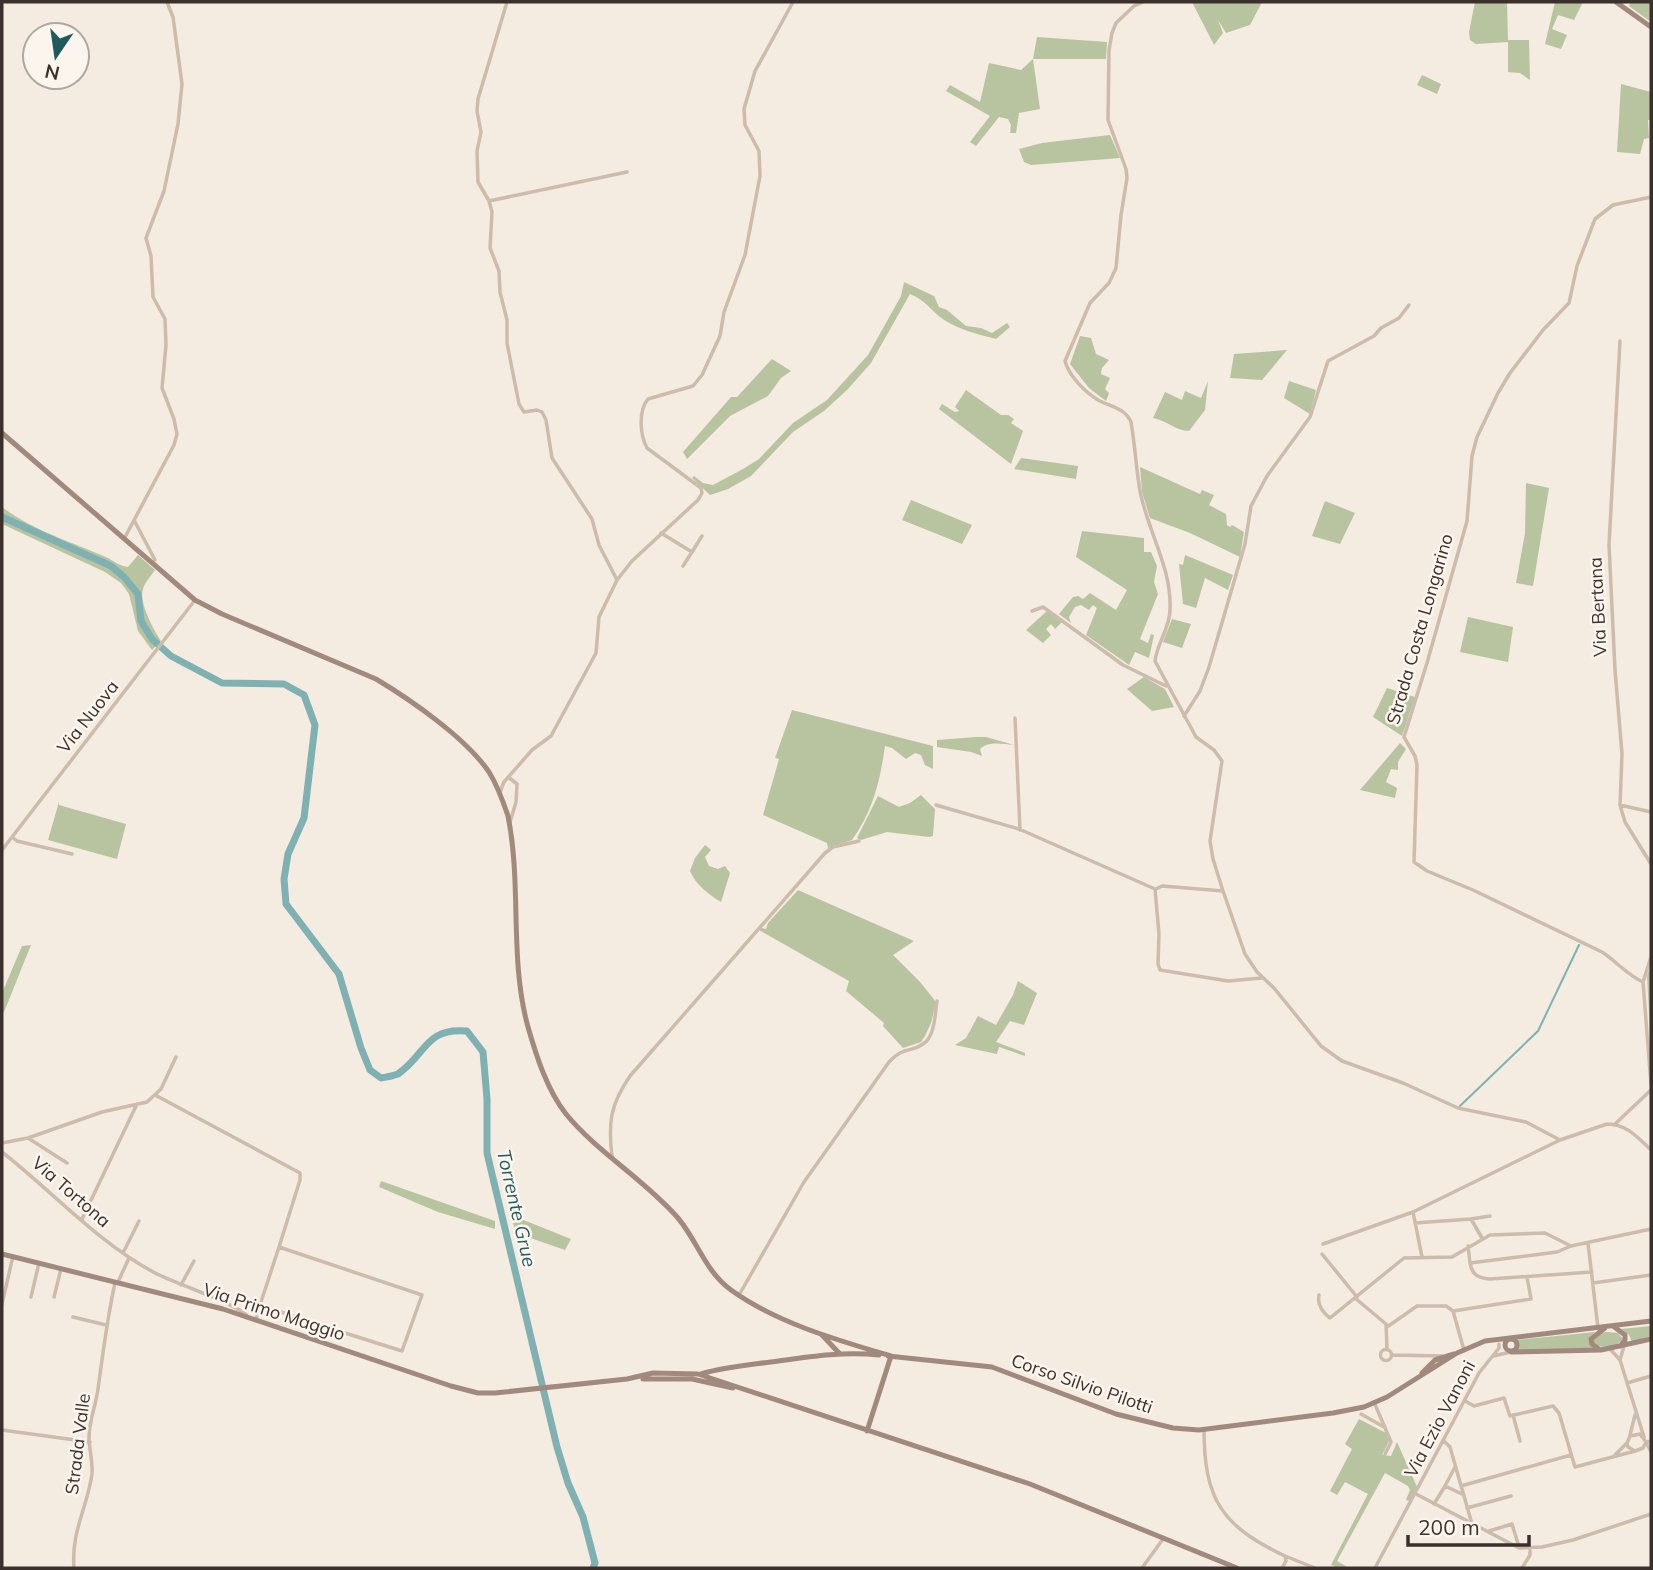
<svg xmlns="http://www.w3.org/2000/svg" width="1653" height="1570" viewBox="0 0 1653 1570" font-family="Mulish,sans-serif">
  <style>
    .green { fill: #b8c4a0 }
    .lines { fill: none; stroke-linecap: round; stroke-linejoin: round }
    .stream { stroke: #7fb0b2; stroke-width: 2 }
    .river { stroke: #7fb0b2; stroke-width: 7 }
    .street { stroke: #cdbbac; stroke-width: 3.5 }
    .secondary { stroke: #a18a7d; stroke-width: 5 }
    .labels { text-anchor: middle; stroke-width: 5; stroke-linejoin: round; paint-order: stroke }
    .street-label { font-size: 18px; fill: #3b302b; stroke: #fbf5ee }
    .water-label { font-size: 19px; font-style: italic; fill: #1f5a5e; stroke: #fbf5ee }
  </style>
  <rect width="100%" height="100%" fill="#f4ebe1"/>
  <path class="green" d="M1192,2h70l-12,23 -24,8 -8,-13 5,13 -9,12z
    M1475,2h32l1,38h21l1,40 -10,-7 -12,-1v-30l-32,2 -6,-4 -1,-8z
    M1555,2h28l-9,18 -16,-5 -6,14 15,6 -6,14 -16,-5z
    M1631,2h20v20l-22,-16z
    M1037,37l70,5 -1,17h-73l7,50 -21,4 -3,20h-6l1,-8 -3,-6 -9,-2 -23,29 -6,-4 20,-26 -44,-25 4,-6 30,17 9,-39 32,7 12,-11z
    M1422,75l19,9 -4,10 -20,-9z
    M1621,84l30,8v28h-3l1,18 -5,1 -4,15 -23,-2z
    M1110,135l10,23 -89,7 -7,-3 -5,-13 23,-6z
    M904,282l30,14 5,11 8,3 19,16 15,2 11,5 15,-10 3,4 -14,12c-19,-5 -40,-10 -56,-22 -12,-10 -14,-16 -30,-23l-39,69 -24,27 -23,21 -31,21 -42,44 -23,13 -18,6 -18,-17 2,-2 9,7 10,2 30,-16 16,-10 34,-36 34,-23 41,-45 33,-59z
    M1080,336l11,2 5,16 13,6 -7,8 -1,6 9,4 -5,11 4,4 -3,8 -17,-13 -19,-24z
    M1287,350l-25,30 -32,-2 4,-24z
    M772,359l19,12 -10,7 -13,18 -38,20 -43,43 -4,-7 48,-55h6z
    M1208,381l-3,29 -16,21c-13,0 -23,-11 -36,-13l12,-26 17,8 3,-9 16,7z
    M1289,381l27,9 -6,24 -26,-16z
    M966,390l35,25h7l6,4 -3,4 12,8 -12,33 -72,-55 3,-5 13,8 4,-1 -4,-4z
    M1021,458l57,8 -2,13 -62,-10z
    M1140,467l60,27 2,-4 12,5 -5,10 17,9 1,11 3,2 2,-2 12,7 -4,25 -50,-24 -40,-15 -8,-26z
    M1526,483l23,5 -16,98 -17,-3 9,-50z
    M911,500l61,25 -10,19 -60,-24z
    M1325,501l30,12 -15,31 -28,-8z
    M2,507c32,24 70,35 106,51 7,4 12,8 20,9l10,-12 17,15c-4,6 -10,12 -12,19 -5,12 11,42 18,52l-9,9 -14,-19 -9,-37 -8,-11 -16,-11 -103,-48z
    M1082,531l62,7v14h7l6,14 -3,16 4,12 -18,45 8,4 3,-9 3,1 -5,23 -14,-6 -6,13 -43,-30 11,-27 -4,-3 -4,5 -8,-5 -6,2 -6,10 2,6 -12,-9 14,-17 5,-1 5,3 7,-6 26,17 11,-20 -51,-33z
    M1185,555l48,20 -5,15 -23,-12 -9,30 -13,-4 -4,-40 4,1z
    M1047,611l15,11 -7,7 -4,-5 -5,5 5,6 -8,8 -17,-13z
    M1468,617l45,10 -5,35 -48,-10z
    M1172,619l19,5 -9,24 -19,-6z
    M1144,677l21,12 9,18 -22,4 -25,-22z
    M1387,688l28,9 -13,39 -29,-19z
    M792,710l141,36v23l-8,-4 -4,-10 -6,-2 -9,6 -14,-11 -7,-2c-5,35 -12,65 -33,94l-24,8 -1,-5 -64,-28 16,-56 -4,-1z
    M976,737h10l28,8c-12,-1 -25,-4 -34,4l2,7 -11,-4 -34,-5v-7z
    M1400,743l6,6 -8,13v8l-7,-1 -5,13 11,6 -2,10 -35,-8z
    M921,795l14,14 -2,27 -4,1 -42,-5 -26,8 -4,-2 21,-42 21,11 11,-4z
    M59,802v3l67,19 -9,35 -69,-19z
    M705,845l6,5 -6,7 4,9 9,3 7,-3 5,7 -9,29c-13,-8 -25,-17 -31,-31l5,-13z
    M798,890l116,51 -21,14 28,28 15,19 -5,21 -6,13 -4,6 -18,6 -20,-22 1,-3 -38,-32 3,-10 -90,-51 2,-2 5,1 2,-6z
    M31,945l-27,67 -2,-1v-18l20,-47z
    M1651,964v85l-4,-73z
    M1018,981l19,12 -13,32 -14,-4 -14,21 29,11v3l-26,-9 -2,7 -42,-9 11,-7 12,-22 18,9 17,-30z
    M381,1181l114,40v8l-57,-17 -59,-25z
    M511,1215l60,24 -6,11 -49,-17z
    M1651,1326v10l-19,6 -3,-7 -8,-6z
    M1595,1332l-5,5v8l4,4 -77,2 2,-7 -3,-4z
    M1607,1332l11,1 5,6c-7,8 -19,10 -29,6l-1,-5 8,-7z
    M1359,1419l27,14 3,8 -7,14 9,1 6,-14 20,45 -8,14 -3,-1 4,-10 -2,-4 -23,-13 -48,88 12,7h-11l-7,-3 37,-71 -23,-12 -8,13 -7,-4 22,-42 -7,-5z"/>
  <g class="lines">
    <path class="stream" d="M1460,1106l78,-75 41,-86"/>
    <path class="river" d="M2,517l109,49 13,11 14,17 3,27 11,18 19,17 51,27 62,1 20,11 11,30 -11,93 -16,36 -4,25 2,25 53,70 22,74 9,22 11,8c5,-1 12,-2 17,-4 28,-19 27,-47 69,-43l16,21 4,47v54l70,294 11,36 15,34 12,46 -2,5"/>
    <path class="street" d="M1143,2l-9,4 -18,17 -4,10 -3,17 -1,70 18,49 1,9 -6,37 -5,53 -7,15 -19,20 -25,58c4,15 20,31 33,39 13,7 27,8 33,22 4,23 5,46 9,69 8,41 32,77 30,119 0,18 -13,33 -15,51l41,76 18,13 8,11 -12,80 3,18 10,32 22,63 12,18 17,16 47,58 21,15 61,22 55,25 68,14 34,18 47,-16c20,0 31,14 44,26
      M1651,197l-38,8 -18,14 -18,47 -8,37 -26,27 -33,43 -12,20 -21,44 -5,19 -5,65 -40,142 -23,74 11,19 2,9 -3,97 13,9 46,19 129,62c14,9 25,23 41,30l8,102
      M489,201l138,-29
      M1620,341l-11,204 6,125 7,84 -2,51 5,17 26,42
      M134,520l21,40
      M661,533l31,19 10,-16
      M124,539l50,-94 3,-11 -3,-15 -12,-31 4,-43 -1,-26 -12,-22 -2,-41 -5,-18 18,-47 14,-67 4,-40 -9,-67 -6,-15
      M683,566l9,-14
      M617,580l15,-19 66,-61 4,-7 -1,-5 -54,-40c-7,-13 -9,-37 1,-49l45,-13 9,-11 18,-39 4,-24 21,-57 15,-79 -1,-25 -14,-26 -1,-16 11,-38 38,-69
      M1032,611l11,-4 80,58 43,21
      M1184,716l16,-25 9,-24 36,-123 6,-38 16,-30 43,-59 18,-56 46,-25 7,-8 18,-10 10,-13
      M1015,718l5,112
      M508,777l9,7 -1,18 -6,20
      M500,792l4,-10 28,-32 19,-14 45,-83 3,-36 18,-37 -18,-35 -7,-26 -40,-61 -6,-38 -4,-8 -5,-2 -13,2 -5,-8 -12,-61v-23l-7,-28 -1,-21 -9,-23 2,-36 -3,-11 -11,-19 -1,-31 4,-19 -4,-21 1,-12 29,-97
      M936,805l83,24 136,60 4,45 -1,30 2,6 68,11 34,-3
      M1620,805l31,7
      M12,837l5,4 55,13
      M2,850l193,-250
      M1156,889l6,-3 61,5
      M1643,982l8,-25
      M157,1096l143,77v7l-21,67
      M1615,1124l36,-34
      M28,1138l39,25
      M2,1143l26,-5 74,-26 45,-10 14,-13 15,-32
      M2,1152c51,40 95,90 153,121 17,9 84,32 92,43
      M612,1157c-4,-34 -2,-52 18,-81l195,-223 8,-6 26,-6
      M1413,1212l9,45
      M82,1219l55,-115
      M1471,1219l19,-3
      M1415,1223l56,-4 11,19
      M1588,1243l10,85
      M1323,1244l90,-32 147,-72
      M1468,1246l2,17 87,-11 14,-6
      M123,1253l16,-32
      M1322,1254l35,43
      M1470,1263c2,12 8,15 20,16l102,-7
      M118,1282l11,-24
      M1593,1283l58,-8
      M181,1285l13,-24
      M739,1295l65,-113 85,-120c15,-16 21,-9 34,-18 12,-7 12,-31 14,-43
      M1319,1295c-2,10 3,17 11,23l74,-60 48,-1 38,-22 55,-2 26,13 80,-17
      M31,1297l8,-34
      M54,1297l7,-28
      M1355,1298l31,26 1,25
      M2,1304l11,-48
      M73,1317l33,8
      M256,1319l4,-14
      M1387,1327l30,-21h29l7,5
      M318,1340l5,-14 79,25 20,-56 -143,-48 -19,58 63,21
      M1610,1349l10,11 24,77
      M1380.5 1355a5.5 5.5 0 1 1 11 0a5.5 5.5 0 1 1-11 0Z
      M1464,1350l-11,-39 78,-12 -4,-22
      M1392,1355l50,1
      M1493,1356l18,-4
      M1620,1360l4,-14
      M1627,1383l24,-7
      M1465,1401l9,5 30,-8 6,18 43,-10 6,7 16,54 60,-16
      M1374,1402l17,40 -6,12
      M1361,1414l23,13
      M1513,1415l7,26
      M1204,1429c0,71 18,97 81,127l1,5 -4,7
      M2,1430l88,12
      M1630,1435l5,-20
      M1444,1441l6,6 22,77
      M1651,1441l-5,1 5,10
      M1615,1455l12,-12 3,-7 10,-2 6,8 -3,6 -8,3 -7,-4 -1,-4
      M1455,1467l-10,19 19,9
      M1461,1486l110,-31
      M1416,1494l103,54 23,-1 31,-7 78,-26
      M1434,1504l11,-18
      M1467,1508l44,-12
      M1489,1531l23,-7 7,23
      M1285,1556l30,12
      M74,1568c-3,-37 13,-59 18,-94 1,-13 -3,-25 -3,-37 0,-16 7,-32 9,-48 5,-36 9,-70 17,-106
      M1142,1568l21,-29
      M1375,1568l104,-195 20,-25v-4
      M1522,1568l8,-13v-7"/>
    <path class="secondary" d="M1616,2l35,25
      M2,433l193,167 27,14 154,65c35,21 90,59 113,93 8,13 14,29 19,44 14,69 1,143 20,211 8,28 19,63 38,87 31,38 79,66 112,104 20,24 27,53 53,72 46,33 106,50 160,66
      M2,1254l221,55 228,77 27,7h17l132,-14 26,-6 45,1 332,110 207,84
      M1613,1326l12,9v5l-5,6
      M822,1335l17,18
      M1505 1345a6 6 0 1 1 12 0a6 6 0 1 1-12 0Z
      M1600,1350l-8,-6 -1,-5 14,-11
      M1511,1352l90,-2 50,-11
      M888,1356l104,11 124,47 57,14 26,2 134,-17 31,-6 23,-10 70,-44 28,-12 166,-20
      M1422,1373l13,-13 19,-6
      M701,1374c23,-7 47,-9 70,-12 36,-5 71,-11 108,-7
      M643,1379h49l41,9
      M867,1431l24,-75"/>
  </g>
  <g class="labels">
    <g class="street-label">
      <text transform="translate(1598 607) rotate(-93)" y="6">Via Bertana</text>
      <text transform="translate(1420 629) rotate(-74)" y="6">Strada Costa Longarino</text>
      <text transform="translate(88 717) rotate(-52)" y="6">Via Nuova</text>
      <text transform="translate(71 1192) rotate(41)" y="6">Via Tortona</text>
      <text transform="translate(274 1312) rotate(18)" y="6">Via Primo Maggio</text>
      <text transform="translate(1082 1384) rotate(19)" y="6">Corso Silvio Pilotti</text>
      <text transform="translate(1440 1419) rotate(-62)" y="6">Via Ezio Vanoni</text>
      <text transform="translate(78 1444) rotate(-83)" y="6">Strada Valle</text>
    </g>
    <g class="water-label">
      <text transform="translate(517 1208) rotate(77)" y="7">Torrente Grue</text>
    </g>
  </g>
  <rect width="1653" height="1570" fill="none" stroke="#3b302b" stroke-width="7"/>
  <g transform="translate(56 56) rotate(193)"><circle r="33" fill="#fbf5ee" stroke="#aea6a0" stroke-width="2"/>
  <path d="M0-5L12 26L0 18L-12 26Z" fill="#1f5a5e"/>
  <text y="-10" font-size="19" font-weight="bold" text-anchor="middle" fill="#3b302b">N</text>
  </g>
  <path d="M1408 1535v10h121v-10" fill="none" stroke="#3b302b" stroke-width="3.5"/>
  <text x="1418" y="1535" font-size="21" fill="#3b302b" stroke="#fbf5ee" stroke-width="5" paint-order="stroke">200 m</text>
</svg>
